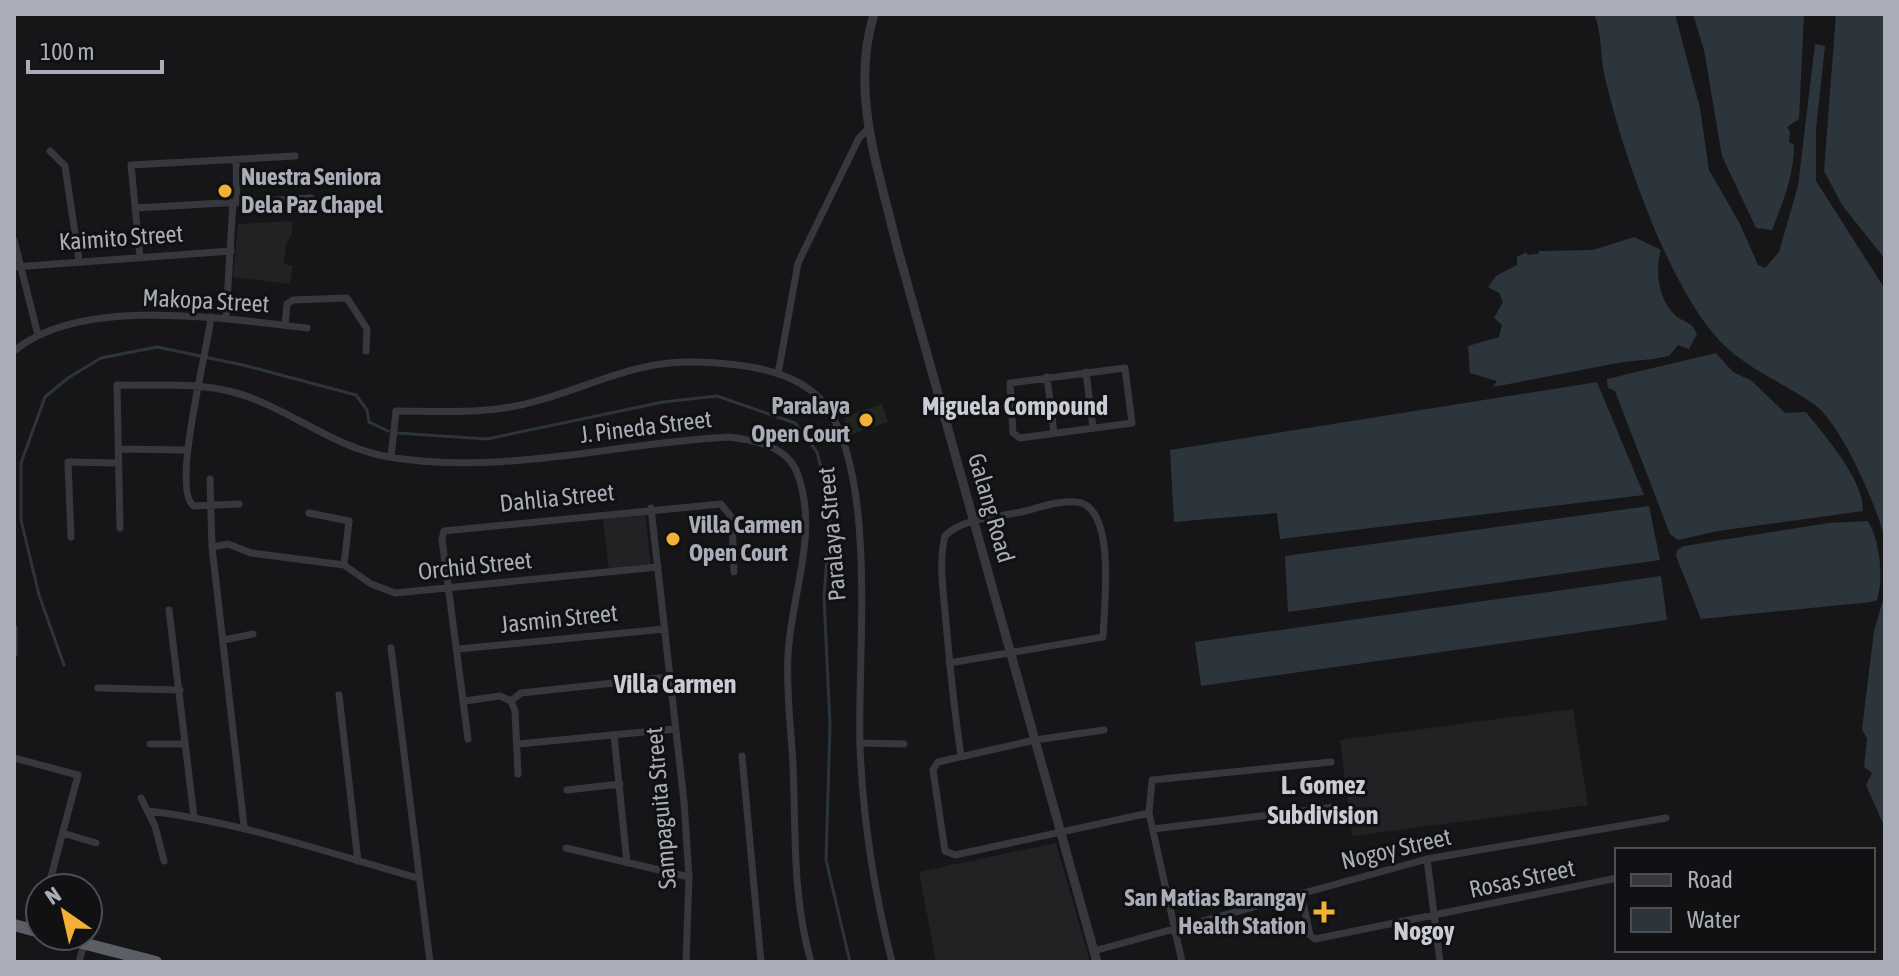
<svg xmlns="http://www.w3.org/2000/svg" width="1899" height="976" viewBox="0 0 1899 976" font-family="'Asap Condensed',sans-serif">
  <style>
    .built { fill: #222225 }
    .green { fill: #1e261f }
    .water { fill: #2c353c }
    .lines { fill: none; stroke-linecap: round; stroke-linejoin: round }
    .stream { stroke: #2c353c; stroke-width: 3 }
    .minor { stroke: #37383d; stroke-width: 7 }
    .tertiary { stroke: #37383d; stroke-width: 9 }
    .trunk { stroke: #5b5e65; stroke-width: 12 }
    .poi-dot { fill: #f2b134; stroke: #111113; stroke-width: 3 }
    .labels { text-anchor: middle; stroke-width: 6; stroke-linejoin: round; paint-order: stroke }
    .poi-label { font-size: 24px; font-weight: bold; fill: #a8adb8; stroke: #111113; text-anchor: start }
    .street-label { font-size: 24px; fill: #a8adb8; stroke: #111113 }
    .neighbourhood-label { font-size: 26px; font-weight: bold; fill: #c9ccd4; stroke: #111113 }
  </style>
  <rect width="100%" height="100%" fill="#161618"/>
  <path class="built" d="M292,221v12l-6,11 -2,20 9,2 -3,18 -57,-7 5,-53z
    M645,513l6,52 -42,5 -6,-51z
    M1573,709l15,96 -236,31 -12,-96z
    M1056,843l34,119h-154l-17,-90z"/>
  <path class="green" d="M882,404l6,18 -38,13 -6,-18z"/>
  <path class="water" d="M1594,14h81l25,94 9,62 31,54 18,41 7,3 14,-16 19,-66 17,-142 10,2 -9,82v53l69,108v251c-7,-32 -44,-116 -70,-135 -35,-25 -75,-38 -103,-73 -49,-61 -90,-182 -108,-258 -4,-20 -2,-42 -10,-60z
    M1693,14h111l-5,105 -12,8 3,5 -1,10 5,3c0,30 -11,57 -22,85l-16,-2 -34,-72 -18,-106z
    M1836,14h49v245l-43,-54 -18,-34z
    M1634,237l27,13c-6,19 -3,48 12,63 8,10 18,6 24,21l-8,15 -11,-4 -9,11 -16,3 -30,3 -130,25 4,-6 -27,-8 -2,-27 31,-9 3,-12 -8,-7 9,-16 -4,-9 -11,-6 8,-11 21,-11v-8l10,-5v3l11,-1 1,-3 54,-1z
    M1716,353l17,19 19,9 33,32 21,-1c19,24 58,68 57,99l-145,20 -40,9 -8,-6 -55,-143 -7,-3 -1,-9z
    M1597,382l47,113 -364,44 -3,-26 -103,9 -4,-72z
    M1649,506l11,54 -372,52 -3,-56z
    M1868,521c12,21 16,57 9,79l-6,2 -170,17 -25,-63 1,-6 7,-4 145,-23z
    M1661,576l6,44 -466,66 -6,-44z
    M1885,593v235l-19,-43 6,-12 -8,-6 3,-28 -5,-10 12,-98z"/>
  <g class="lines">
    <path class="stream" d="M397,433l90,6 176,-37 54,-6 78,27 22,29 14,53 -7,92 6,128 -4,135 24,102
      M64,665l-25,-70 -18,-75v-57l24,-66 23,-19 33,-20 56,-11 86,18 113,30 11,15 2,12 19,9"/>
    <path class="minor" d="M50,151l15,15 14,94
      M236,159l1,44
      M135,208l176,-10
      M14,240l24,95
      M140,257l-9,-92 164,-9
      M14,267l217,-16
      M211,317c-3,31 -41,175 -17,189l45,-2
      M226,319l7,-117
      M285,325l2,-21 6,-4 54,-2 20,31 -1,22
      M14,351c67,-56 212,-32 293,-23
      M1125,368l7,55 -112,15 -7,-5 -3,-50z
      M1086,372l7,56
      M778,374l20,-111 61,-125 10,-10
      M1047,377l7,56
      M944,416l66,-9
      M119,449l67,1
      M391,457l5,-46c49,0 96,4 144,-11 50,-14 99,-40 153,-38 43,1 106,6 133,44 52,74 31,251 34,341 3,73 14,144 32,215
      M210,479l2,68 32,279
      M651,508l33,294 5,75 -3,85
      M309,513l40,8 -5,44
      M120,528l-3,-143c38,1 79,-3 116,7 55,15 98,55 156,65 114,19 226,-14 339,-20 27,3 60,9 70,38 21,59 -7,120 -10,180 -2,35 3,73 5,109 3,70 -1,130 18,198
      M71,537l-3,-75 51,1
      M212,547l16,-3 23,9 93,12 27,19 24,9 263,-26
      M169,610l25,207
      M14,628v26
      M224,640l29,-6
      M391,648l39,314
      M458,649l207,-20
      M949,663l154,-26c1,-30 14,-132 -27,-135 -17,-2 -38,6 -55,10 -23,5 -59,6 -76,24 -7,28 -1,59 1,87 4,44 8,88 15,132
      M98,688l82,2
      M339,695l19,166
      M465,701l35,-5 11,5 4,10 3,63
      M511,701l10,-8 148,-16
      M1104,730l-69,10 -97,22 -5,8 12,81 10,4 194,-42
      M614,735l13,128
      M468,739l-26,-200 2,-8 277,-27 11,14 2,54
      M860,743l44,1
      M150,744h35
      M518,744l157,-15
      M742,756l19,206
      M14,758l64,17 -30,113
      M567,790l53,-6
      M141,798l14,28 9,35
      M149,811c92,11 179,42 269,67
      M1153,829l182,-22
      M63,833l33,10
      M566,848l123,29
      M1427,859l13,103
      M1301,893l9,42 5,4 302,-61
      M1094,951l333,-92 239,-41
      M79,962l5,-18
      M1182,962l-33,-149 3,-33 179,-18"/>
    <path class="tertiary" d="M874,14c-24,78 4,152 22,229l201,719"/>
    <path class="trunk" d="M14,925l26,7
      M55,936l101,26"/>
  </g>
  <g class="poi-dot">
    <circle cx="225" cy="191" r="8"/>
    <circle cx="866" cy="420" r="8"/>
    <circle cx="673" cy="539" r="8"/>
    <path d="M1320 900h8v8h8v8h-8v8h-8v-8h-8v-8h8z"/>
  </g>
  <g class="labels">
    <g class="poi-label">
      <text x="241" y="185">Nuestra Seniora<tspan x="241" dy="28">Dela Paz Chapel</tspan></text>
      <text x="850" y="414" text-anchor="end">Paralaya<tspan x="850" dy="28">Open Court</tspan></text>
      <text x="689" y="533">Villa Carmen<tspan x="689" dy="28">Open Court</tspan></text>
      <text x="1306" y="906" text-anchor="end">San Matias Barangay<tspan x="1306" dy="28">Health Station</tspan></text>
    </g>
    <g class="street-label">
      <text transform="translate(121 238) rotate(-4)" y="8">Kaimito Street</text>
      <text transform="translate(206 301) rotate(3)" y="8">Makopa Street</text>
      <text transform="translate(646 427) rotate(-7)" y="8">J. Pineda Street</text>
      <text transform="translate(557 498) rotate(-6)" y="8">Dahlia Street</text>
      <text transform="translate(991 508) rotate(74)" y="8">Galang Road</text>
      <text transform="translate(832 534) rotate(-95)" y="8">Paralaya Street</text>
      <text transform="translate(475 566) rotate(-6)" y="8">Orchid Street</text>
      <text transform="translate(559 619) rotate(-6)" y="8">Jasmin Street</text>
      <text transform="translate(661 808) rotate(-95)" y="8">Sampaguita Street</text>
      <text transform="translate(1396 849) rotate(-13)" y="8">Nogoy Street</text>
      <text transform="translate(1522 879) rotate(-12)" y="8">Rosas Street</text>
    </g>
    <g class="neighbourhood-label">
      <text x="1015" y="415">Miguela Compound</text>
      <text x="675" y="693">Villa Carmen</text>
      <text x="1323" y="794">L. Gomez<tspan x="1323" dy="30">Subdivision</tspan></text>
      <text x="1424" y="940">Nogoy</text>
    </g>
  </g>
  <rect width="1899" height="976" fill="none" stroke="#a8adb8" stroke-width="32"/>
  <rect x="1615" y="848" width="260" height="104" fill="#111113" stroke="#4d4f55" stroke-width="2"/>
  <rect x="1631" y="874" width="40" height="12" fill="#37383d" stroke="#4d4f55" stroke-width="2"/>
  <text x="1687" y="888" font-size="24" fill="#a8adb8">Road</text>
  <rect x="1631" y="908" width="40" height="24" fill="#2c353c" stroke="#4d4f55" stroke-width="2"/>
  <text x="1687" y="928" font-size="24" fill="#a8adb8">Water</text>
  <g transform="translate(64 912) rotate(326)"><circle r="38" fill="#111113" stroke="#4d4f55" stroke-width="2"/>
  <path d="M0-6L14 30L0 20L-14 30Z" fill="#f2b134"/>
  <text y="-12" font-size="22" font-weight="bold" text-anchor="middle" fill="#a8adb8">N</text>
  </g>
  <path d="M28 60v12h134v-12" fill="none" stroke="#a8adb8" stroke-width="4"/>
  <text x="40" y="60" font-size="24" fill="#a8adb8" stroke="#111113" stroke-width="6" paint-order="stroke">100 m</text>
</svg>
